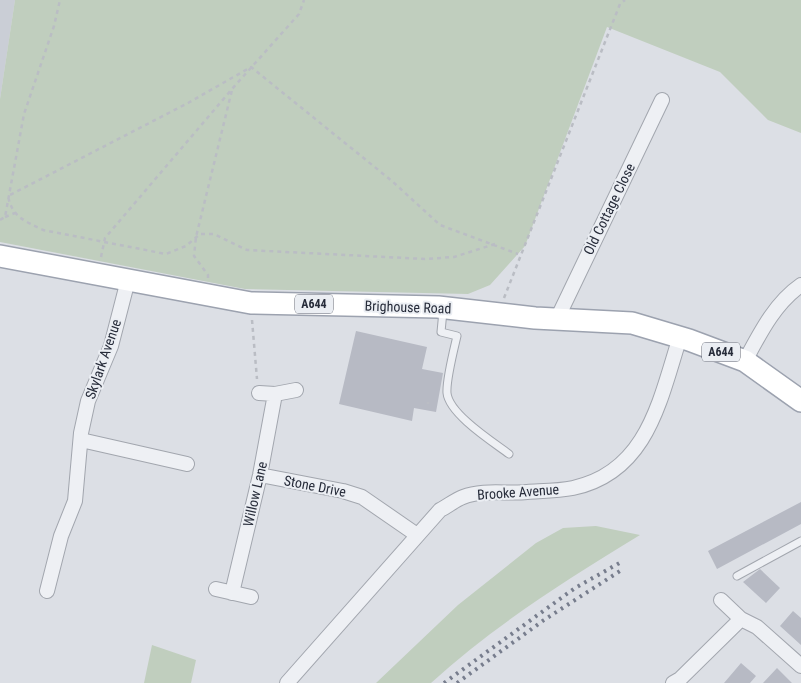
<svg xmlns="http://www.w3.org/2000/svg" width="801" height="683" viewBox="0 0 801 683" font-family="'Roboto Condensed',sans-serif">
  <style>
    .built { fill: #caced6 }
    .green { fill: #c0cebe }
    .building { fill: #b7bac4 }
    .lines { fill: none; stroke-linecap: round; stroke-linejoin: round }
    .service-casing { stroke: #a2a6ae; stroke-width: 9 }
    .minor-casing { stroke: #a2a6ae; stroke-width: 16 }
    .primary-casing { stroke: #9ca2af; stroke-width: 24 }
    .path { stroke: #babdc4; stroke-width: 2.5; stroke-dasharray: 4 4; stroke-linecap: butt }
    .service { stroke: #eef0f4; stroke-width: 7 }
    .minor { stroke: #eef0f4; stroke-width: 14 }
    .primary { stroke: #fff; stroke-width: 21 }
    .rail { stroke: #777d8d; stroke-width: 4; stroke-dasharray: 2.5 5; stroke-linecap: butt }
    .labels { text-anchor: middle; stroke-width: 4; stroke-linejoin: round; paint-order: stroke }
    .shield { fill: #ebeef3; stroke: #626672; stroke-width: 1 }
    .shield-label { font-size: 12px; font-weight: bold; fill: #272c3a }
    .street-label { font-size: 14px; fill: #272c3a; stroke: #ebeef3 }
  </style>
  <rect width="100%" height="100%" fill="#dcdfe5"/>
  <path class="built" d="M0,0h15l-15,99z"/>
  <path class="green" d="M15,0h786v133l-33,-13 -48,-48 -113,-45 -82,219 -35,39 -22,9 -223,-5 -245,-47v-143z
    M596,526l44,9c-75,46 -144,89 -209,148h-55l82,-78 78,-62 27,-15z
    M152,645l44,15 -5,23h-47z"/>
  <path class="building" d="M356,331l71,16 -5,22 21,4 -7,39 -22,-4 -2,13 -73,-17z
    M801,502v22l-84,45 -9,-18z
    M760,569l20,19 -14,15 -23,-21z
    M793,611l8,7v27l-21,-19z
    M741,663l15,13 -6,7h-26z
    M777,668l15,15h-29z"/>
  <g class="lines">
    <g class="service-casing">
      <path id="service" d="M443,311l-2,21 16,4c-3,13 -11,44 -10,57 2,21 46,49 62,61
        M737,576l64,-35"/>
    </g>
    <g class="minor-casing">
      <path id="minor" d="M557,319l105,-219
        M745,361c15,-28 30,-58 56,-76
        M259,393l16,1 21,-4
        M81,440l106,24
        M260,475l83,16 19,6 55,38
        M216,589l35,8
        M47,591l14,-55 14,-35 6,-68 7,-32 23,-55 17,-66
        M232,593l28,-118 15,-81
        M721,600l20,19 16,8 44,39
        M287,683l153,-173c8,-4 15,-10 23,-13 20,-8 44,-3 64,-5 15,-1 31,-1 46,-4 75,-16 87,-89 107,-151
        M673,683l7,-4 61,-60"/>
    </g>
    <g class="primary-casing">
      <path id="primary" d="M0,256l251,47 187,4 97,11 97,5 57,17 56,21 56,40"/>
    </g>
    <path class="path" d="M5,217l10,-4
      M0,220l5,-3 19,-103 30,-88 6,-26
      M495,244l-41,13 -29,2 -178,-9 -33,-16h-14l-14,12 -20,8 -123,-24c-18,-9 -31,-13 -35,-34l180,-93 63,-36 141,114 48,44 78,29
      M101,257l4,-19 127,-149 67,-75 5,-14
      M208,278v-3l-14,-19 2,-19 36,-147
      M504,298l116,-294 5,-4
      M252,320l5,59
      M428,404v-2"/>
    <use href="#service" class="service"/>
    <use href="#minor" class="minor"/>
    <use href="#primary" class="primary"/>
    <path class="rail" d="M444,683l131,-95 48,-27
      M457,683l87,-63 76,-49"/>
  </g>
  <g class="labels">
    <g class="shield">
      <rect x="295" y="294.5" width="38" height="19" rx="4"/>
      <rect x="702" y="342.5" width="38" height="19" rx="4"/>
    </g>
    <g class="shield-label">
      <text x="314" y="308">A644</text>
      <text x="721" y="356">A644</text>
    </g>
    <g class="street-label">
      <text transform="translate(609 209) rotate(-64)" y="5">Old Cottage Close</text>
      <text transform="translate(408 307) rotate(2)" y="5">Brighouse Road</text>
      <text transform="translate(103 359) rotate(-71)" y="5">Skylark Avenue</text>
      <text transform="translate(315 486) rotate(11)" y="5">Stone Drive</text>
      <text transform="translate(518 492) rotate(-4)" y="5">Brooke Avenue</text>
      <text transform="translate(255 494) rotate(-77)" y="5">Willow Lane</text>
    </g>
  </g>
</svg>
